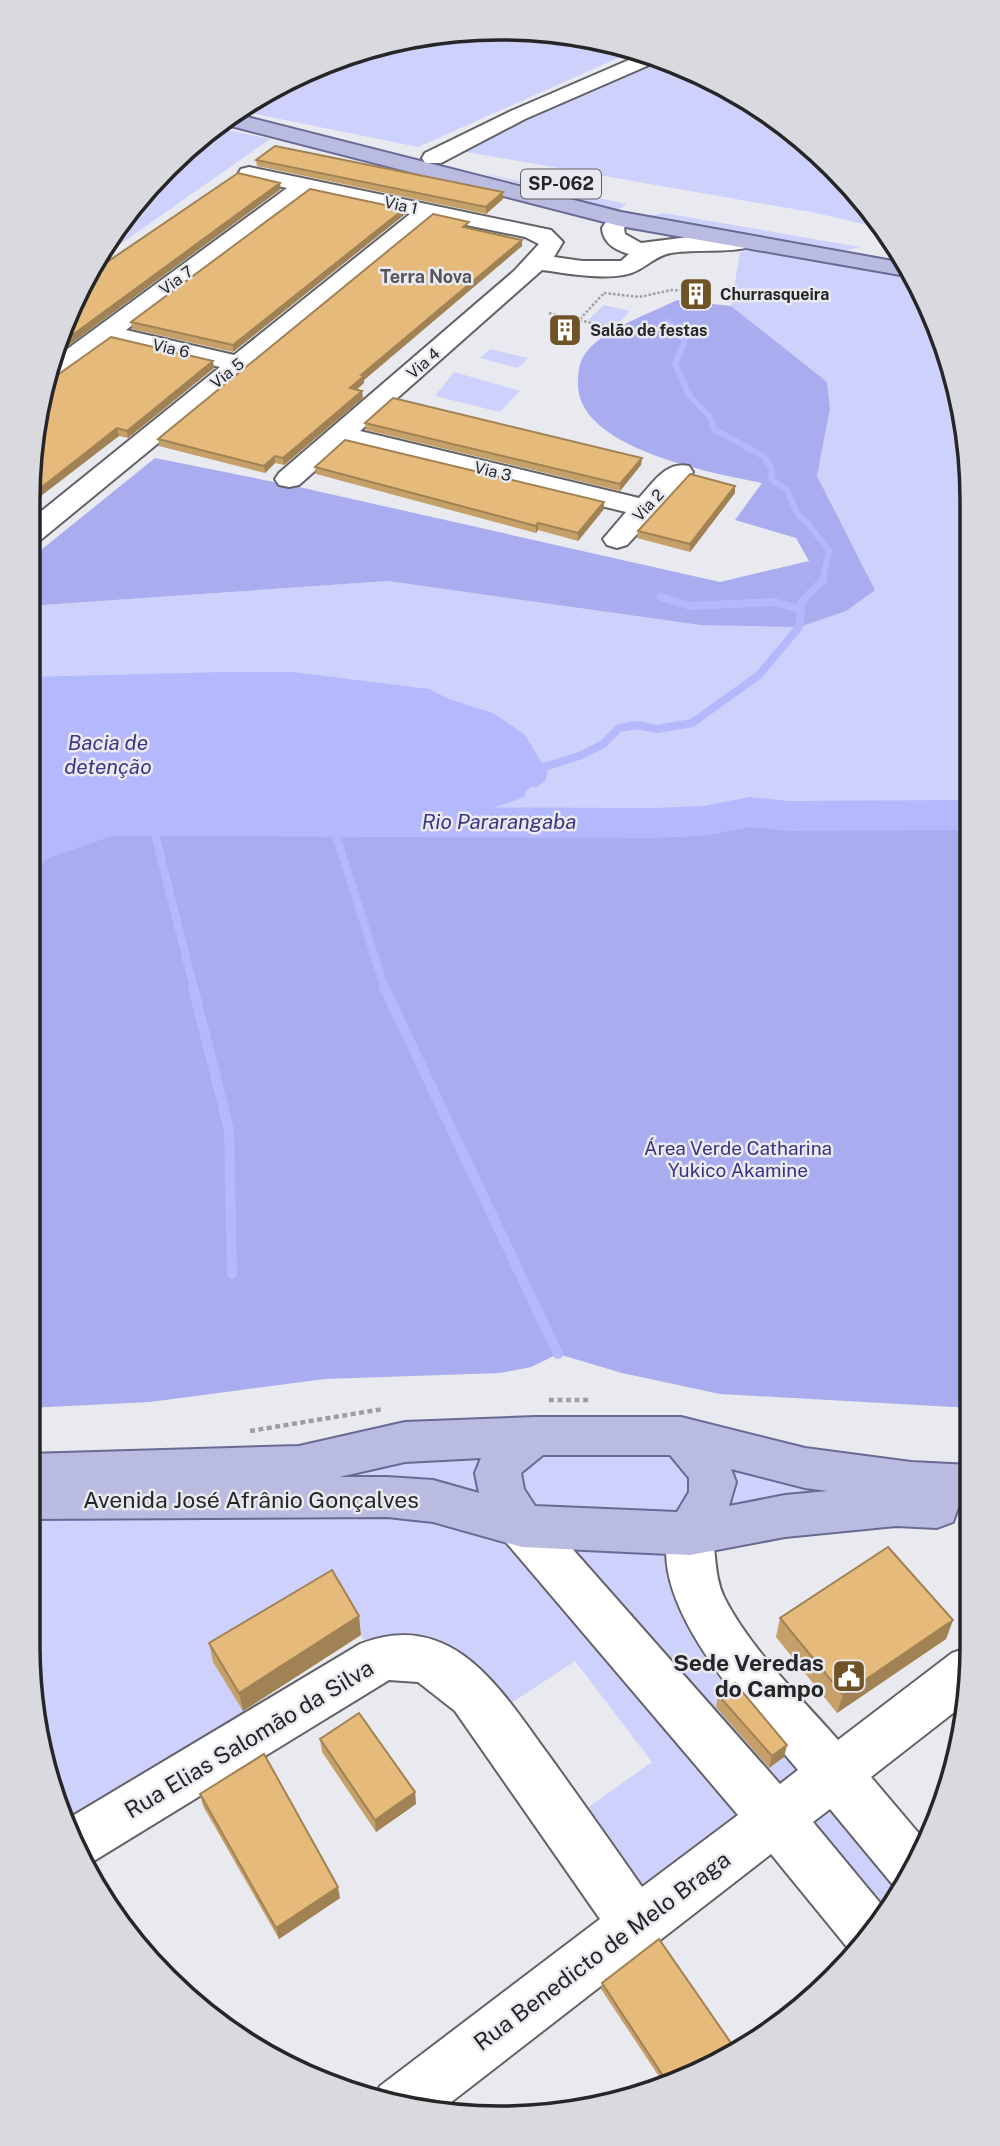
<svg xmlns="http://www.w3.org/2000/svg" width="1000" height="2146" viewBox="0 0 1000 2146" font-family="'Public Sans',sans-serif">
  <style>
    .green { fill: #cdd1fc }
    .forest { fill: #a9acef }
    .water { fill: #b4b8fc }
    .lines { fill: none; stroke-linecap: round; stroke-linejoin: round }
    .stream-far2 { stroke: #b4b8fc; stroke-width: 6 }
    .stream-far1 { stroke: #b4b8fc; stroke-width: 8 }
    .stream { stroke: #b4b8fc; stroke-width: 10 }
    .river { fill: #b4b8fc; fill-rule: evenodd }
    .minor-casing { stroke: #626267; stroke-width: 4 }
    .major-casing { stroke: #686a93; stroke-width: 4 }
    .path-far1 { stroke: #9d9ea1; stroke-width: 2.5; stroke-dasharray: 2.5 2; stroke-linecap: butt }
    .path { stroke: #9d9ea1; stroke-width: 4.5; stroke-dasharray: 5 3.5; stroke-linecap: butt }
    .minor { fill: #fff; fill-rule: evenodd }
    .major { fill: #babbe1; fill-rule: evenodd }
    .wall { fill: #c5a069 }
    .shaded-wall { fill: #a08255 }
    .building { fill: #e5ba7a; stroke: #a08255; stroke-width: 2 }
    .labels { text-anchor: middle; stroke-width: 5; stroke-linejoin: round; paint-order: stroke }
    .far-street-label { font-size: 16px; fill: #262627; stroke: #e9eaef }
    .far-poi-label { font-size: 16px; font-weight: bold; fill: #262627; stroke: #e9eaef; text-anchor: start }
    .shield { fill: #e9eaef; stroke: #606163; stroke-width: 2 }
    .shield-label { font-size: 18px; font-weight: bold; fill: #262627 }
    .far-neighbourhood-label { font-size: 18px; font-weight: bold; fill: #56565b; stroke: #e9eaef }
    .park-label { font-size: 19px; fill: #383380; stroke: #e9eaef }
    .water-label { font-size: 21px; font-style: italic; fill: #3b3683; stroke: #e9eaef }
    .near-street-label { font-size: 23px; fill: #262627; stroke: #e9eaef }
    .near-poi-label { font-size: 23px; font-weight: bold; fill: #262627; stroke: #e9eaef; text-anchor: end }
    .rim { fill: none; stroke: #262627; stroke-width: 3.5 }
  </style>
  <rect width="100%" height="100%" fill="#e9eaef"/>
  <path class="green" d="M500,28l92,9 44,13 -218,97 -183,-37 84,-46 89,-27z
    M662,58l18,6 107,61 87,87 10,17 -68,-16 -355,-62 91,-44z
    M214,127l56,12 -175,123c29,-54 72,-96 119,-135z
    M482,173l145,31 -11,7z
    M664,213l196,34 -16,4 -24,-2 -183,-31z
    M783,247l125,24 28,48 32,119 1,377 -139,-1 -42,2 -38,-4 -46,9 -49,2 -627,-2v-215l360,-25 312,44 175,-35 -58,-114 13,-67 -3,-26 -96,-77 9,-54z
    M604,305l26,6 -15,16 -27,-7z
    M490,349l38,9 -10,10 -38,-10z
    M454,372l66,19 -20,21 -65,-16z
    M681,1436l170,54 -161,44 4,47 140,194 78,91 -42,67 -94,-114 -140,106 -70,-102 86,-61 -77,-101 -85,56 -113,-57 -16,-25 -147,27 33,56 -181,108 -13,-28 -25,-152v-147l271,-33z"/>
  <path class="forest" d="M677,300l54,6 96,76 3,27 -13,67 58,114 -29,21 -47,16 -99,-2 -312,-44 -360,25v-49l8,-3 119,-96 144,29 421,95 89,-21 -13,-23 -61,-18 27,-37c-49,-10 -183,-34 -184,-98 0,-14 1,-25 10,-35 19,-22 63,-37 89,-50z
    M750,812l38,4 181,-3 2,595 -251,-14 -98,-21 -64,-19 -27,13 -31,6 -175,6 -175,23 -122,6v-586l627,1 49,-2z"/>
  <path class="water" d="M224,672h68l137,17 22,11 42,13 32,22 19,32 -2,13 -26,18 -35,10 -79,15 -250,-1 -100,35 -24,12v-192z"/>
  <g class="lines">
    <path class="stream-far2" d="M668,322l14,10 2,11 -9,21 14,31 21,22 4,12 49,27 9,13 -1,10 16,11 11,25 9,7 22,29 -7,31"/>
    <path class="stream-far1" d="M661,597l29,9 84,-4 26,7
      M535,783l7,-5 2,-11 38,-12 21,-11 16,-16 18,-3 20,4 35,-6 67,-48 40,-48 3,-26 21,-21
      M152,822l42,167
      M332,823l53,166
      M402,823l79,-15 40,-14"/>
    <path class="stream" d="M193,987l36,143 3,144
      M384,987l174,367"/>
    <path class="river" d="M750,797l38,4 181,-1v30l-181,1 -38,-4 -46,9 -49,2 -573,-2 -16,-5 -7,-10 7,-10 16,-5 573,2 49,-2z"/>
    <g class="minor-casing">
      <path id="minor" d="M645,53l18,6 -138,60 -84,44h-16l-3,-5 3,-5 86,-42z
        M249,167l302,63 12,12 -9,15 28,4h39l8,-7c-14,-4 -26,-11 -27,-26 7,-11 12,-17 26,-14l3,5 -7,9 1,6 16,9 64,-8 46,2 4,5 -4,5c-25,6 -54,2 -80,6 -15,3 -21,11 -33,17 -22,13 -72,3 -96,0l-182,161 279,67c14,-15 27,-37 50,-32l4,6 -4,6 -62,67 -10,3 -10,-3 -4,-6 23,-27 -281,-68 -46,41 -10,2 -10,-2 -4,-6 4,-6 235,-202 25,-27 -14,-7 -93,-19 -394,324 -10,3v-23l192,-155 -109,-26 -55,40 -11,2 6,-22 236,-173 -46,-9 -3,-5 3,-5zM310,193l100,21 -176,141 -108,-25z
        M522,1505l17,6 241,273 18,-14c-46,-56 -161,-172 -125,-251l17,-6 17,6c11,25 5,53 17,78 26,52 76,99 114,143l114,-87 18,-6 -4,56 -95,74 55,65 -28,45 -5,-2 -63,-76 -17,13 72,87 -29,46 -5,-3 -80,-98 -330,256 -33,-1 -33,-12 5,-11 220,-167 -145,-208 -37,-29 -29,-2 -305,187 -20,-46 296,-177c94,-37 142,48 190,113 31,43 62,87 92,130l96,-72 -233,-274 -6,-15 6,-15z"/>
    </g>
    <g class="major-casing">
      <path id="major" d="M231,113l390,99 283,51 8,14 -292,-51 -401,-103z
        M535,1417h146l124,31 106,14 60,3 1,40h-13l-6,17 -16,6 -41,-2 -111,11 -95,18 -168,-8 -89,-25 -46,-5 -359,2v-65l271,-8 106,-24zM543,1455h127l19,23v14l-12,20 -142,-6 -11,-17 -3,-16zM481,1458l-6,15 4,20 -46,-13 -46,-3h-48l66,-15zM731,1469l74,19 23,3 -43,4 -56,11 7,-24z"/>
    </g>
    <path class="path-far1" d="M685,67l38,31 77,40
      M604,293l35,4 33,-7 16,1
      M549,313l64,15 -8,7
      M580,319l25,-27"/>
    <path class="path" d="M549,1400h40
      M250,1431l133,-22"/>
    <use href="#minor" class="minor"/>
    <use href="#major" class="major"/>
  </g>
  <path class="wall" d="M256,160l247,39 -17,15 -229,-48z
    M404,215l-171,137 -101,-23 -1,-7z
    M469,228l53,18 -158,134v3l-7,6 6,9 -79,67 -9,-2 -10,10 -106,-27 -1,-7z
    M214,368l-86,70 -9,-2 -32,23 -50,-51z
    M365,423l277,35 -1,7 -21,26 -254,-61z
    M315,467l289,42 -26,32 -40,-11 -2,3 -220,-59z
    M735,493l-45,59 -53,-14 1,-7z
    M780,1618l173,2 -7,19 -109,74 -61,-76z
    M361,1635l-118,76 -30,-49 -4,-19z
    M718,1695l69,50 -3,12 -15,11 -53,-61z
    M320,1739l95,53 1,12 -40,28 -54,-80z
    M200,1794l140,104 -61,41 -76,-133z
    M602,1983l134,72 -70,32 -65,-98z"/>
  <path class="shaded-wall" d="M280,183l1,6 -228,168 3,-10z
    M503,192v7l-17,15v-7z
    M404,209v6l-171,137v-7z
    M522,240v6l-158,134v3l-13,12 -1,-7 11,-13z
    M213,361l1,7 -86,70 -1,-7z
    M362,391l1,7 -79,67 -1,-7z
    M117,428l2,8 -91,70v-8z
    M275,456v7l-10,10 -1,-7z
    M642,458l-1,7 -21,26v-7z
    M735,486v7l-45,59v-8z
    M604,502v7l-26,32v-8z
    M538,523v7l-2,3v-7z
    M359,1616l2,19 -118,76 -4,-18z
    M953,1620l-7,19 -109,74 6,-18z
    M787,1745l-3,12 -15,11 3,-12z
    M415,1792l1,12 -40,28 -1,-12z
    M338,1887l2,11 -61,41 -3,-11z"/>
  <path class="building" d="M275,146l228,46 -17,15 -230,-47z
    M238,173l42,10 -224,164 8,-27 24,-45z
    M310,189l94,20 -171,136 -102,-23z
    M433,214l36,8 -6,5 59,13 -161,135 3,1 -14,12 12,3 -79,67 -8,-2 -11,10 -106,-27z
    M111,337l102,24 -86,70 -10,-3 -89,70 9,-90 9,-31 10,-1z
    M393,398l249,60 -22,26 -255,-61z
    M345,440l259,62 -26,31 -40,-10 -2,3 -221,-59z
    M690,474l45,12 -45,58 -52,-13z
    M888,1547l65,73 -110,75 -63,-77z
    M332,1570l27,46 -120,77 -30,-50z
    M735,1683l52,62 -15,11 -54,-61z
    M359,1713l56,79 -40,28 -55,-81z
    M264,1754l74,133 -62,41 -76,-134z
    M659,1939l79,114 -69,32 -67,-102z"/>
  <defs>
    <g id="building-square" transform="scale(1.75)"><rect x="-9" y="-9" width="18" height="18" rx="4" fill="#705427" stroke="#e9eaef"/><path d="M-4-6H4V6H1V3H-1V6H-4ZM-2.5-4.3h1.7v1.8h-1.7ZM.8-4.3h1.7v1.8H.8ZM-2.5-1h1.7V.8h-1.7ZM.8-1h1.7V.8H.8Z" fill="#fff"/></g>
    <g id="civic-square" transform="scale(1.75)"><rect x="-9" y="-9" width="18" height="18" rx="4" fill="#705427" stroke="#e9eaef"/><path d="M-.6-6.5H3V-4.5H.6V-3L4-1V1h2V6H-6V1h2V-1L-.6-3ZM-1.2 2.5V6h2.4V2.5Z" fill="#fff"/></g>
  </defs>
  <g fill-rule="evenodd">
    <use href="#building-square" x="696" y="294"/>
    <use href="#building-square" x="565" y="330"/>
    <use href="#civic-square" x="849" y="1676"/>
  </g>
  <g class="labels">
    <g class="far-street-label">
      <text transform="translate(401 205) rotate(12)" y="6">Via 1</text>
      <text transform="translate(176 280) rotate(-36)" y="6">Via 7</text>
      <text transform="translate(171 348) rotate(13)" y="6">Via 6</text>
      <text transform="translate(423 363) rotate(-41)" y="6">Via 4</text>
      <text transform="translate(227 373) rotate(-39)" y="6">Via 5</text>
      <text transform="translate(493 471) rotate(14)" y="6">Via 3</text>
      <text transform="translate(648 505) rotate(-47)" y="6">Via 2</text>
    </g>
    <g class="far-poi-label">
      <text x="720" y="300">Churrasqueira</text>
      <text x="590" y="336">Salão de festas</text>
    </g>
    <rect class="shield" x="521" y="169.5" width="80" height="29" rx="5"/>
    <g class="shield-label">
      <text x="561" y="190">SP-062</text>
    </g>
    <g class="far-neighbourhood-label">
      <text x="426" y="283">Terra Nova</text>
    </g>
    <g class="park-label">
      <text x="738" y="1155">Área Verde Catharina<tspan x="738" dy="22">Yukico Akamine</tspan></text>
    </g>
    <g class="water-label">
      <text x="108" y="750">Bacia de<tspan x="108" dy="24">detenção</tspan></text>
      <text x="499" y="829">Rio Pararangaba</text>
    </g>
    <g class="near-street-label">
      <text x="251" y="1508">Avenida José Afrânio Gonçalves</text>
      <text transform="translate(249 1739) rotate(-31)" y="8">Rua Elias Salomão da Silva</text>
      <text transform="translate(602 1951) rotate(-37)" y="8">Rua Benedicto de Melo Braga</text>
    </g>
    <g class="near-poi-label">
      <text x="824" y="1671">Sede Veredas<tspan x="824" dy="26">do Campo</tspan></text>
    </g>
  </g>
  <path d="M0 0H1000V2146H0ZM500 40H500A460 460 0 0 1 960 500V1646A460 460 0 0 1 500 2106H500A460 460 0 0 1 40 1646V500A460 460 0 0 1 500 40Z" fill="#d9dadf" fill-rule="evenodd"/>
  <path class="rim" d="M500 40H500A460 460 0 0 1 960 500V1646A460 460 0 0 1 500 2106H500A460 460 0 0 1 40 1646V500A460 460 0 0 1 500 40Z"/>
</svg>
